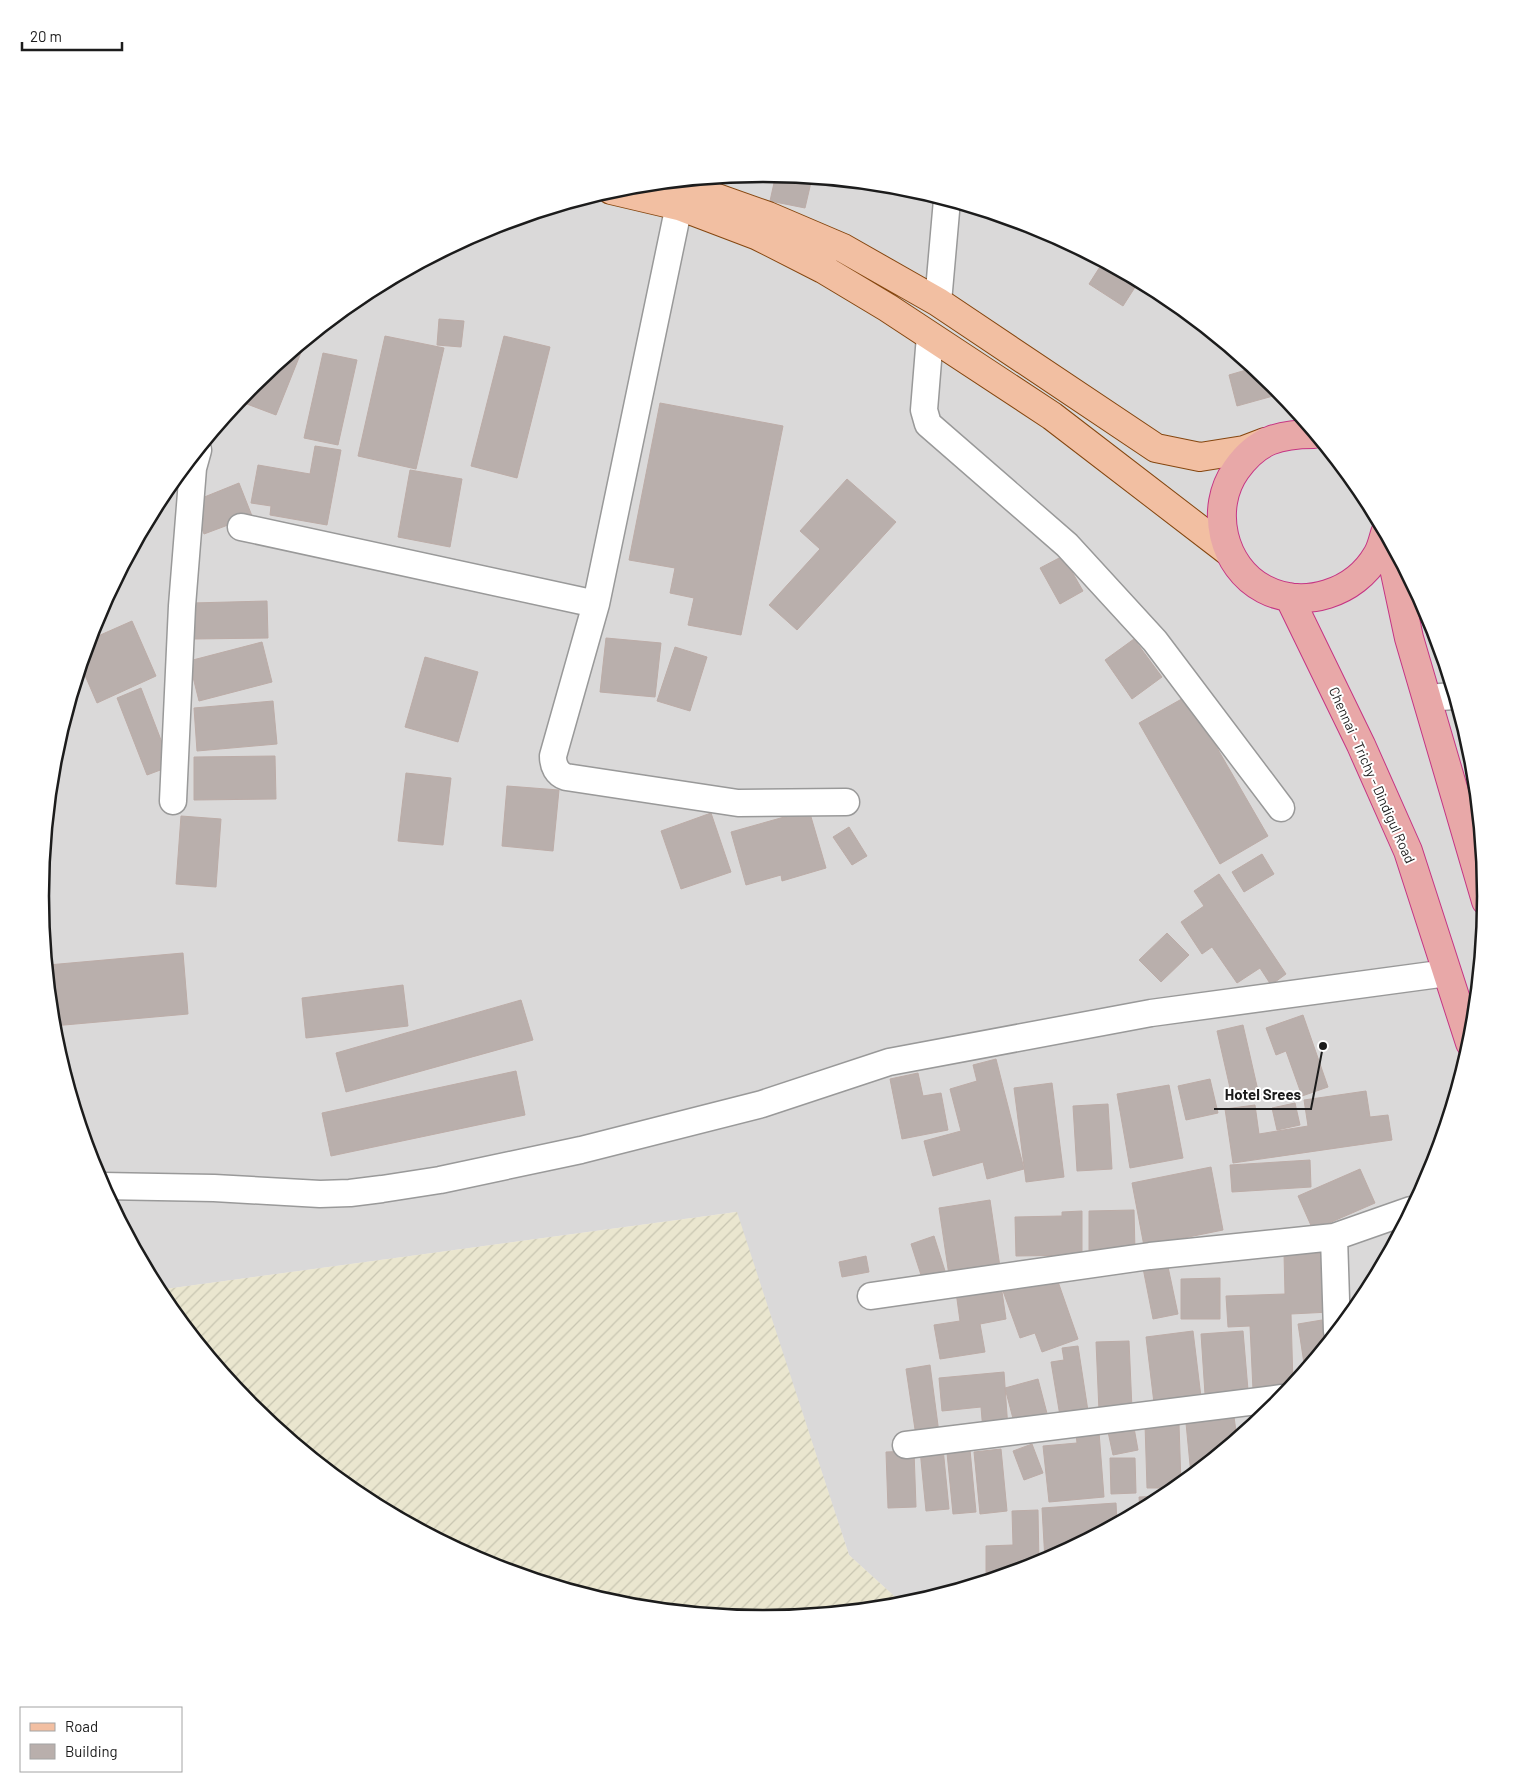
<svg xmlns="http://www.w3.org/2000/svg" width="1526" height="1792" viewBox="0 0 1526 1792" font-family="Barlow,sans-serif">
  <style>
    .residential { fill: #dad9d9 }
    .farmland { fill: url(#farmland-furrows) }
    .building { fill: #b9afac; stroke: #bcaca7 }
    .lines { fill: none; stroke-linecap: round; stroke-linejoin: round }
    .minor-casing { stroke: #999; stroke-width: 29 }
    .primary-casing { stroke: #85460f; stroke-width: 30 }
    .trunk-casing { stroke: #c53584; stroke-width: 30 }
    .minor { stroke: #fff; stroke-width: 26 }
    .primary { stroke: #f2bfa2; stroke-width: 28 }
    .trunk { stroke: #e8a8a8; stroke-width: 28 }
    .labels { text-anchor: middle; stroke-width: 4; stroke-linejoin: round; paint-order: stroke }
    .street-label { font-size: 14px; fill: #1c1c1c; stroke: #fff }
    .rim { fill: none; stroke: #1c1c1c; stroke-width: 2.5 }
    .leader { fill: none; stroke: #1c1c1c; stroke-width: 2 }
    .callout-dot { fill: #1c1c1c; stroke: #fff; stroke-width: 2 }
    .callout-label { font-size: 15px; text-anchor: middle; font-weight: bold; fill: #1c1c1c; stroke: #fff; stroke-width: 4; stroke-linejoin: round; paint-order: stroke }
  </style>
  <defs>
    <pattern id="farmland-furrows" width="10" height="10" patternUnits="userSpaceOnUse" patternTransform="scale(1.25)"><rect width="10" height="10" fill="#eae6cf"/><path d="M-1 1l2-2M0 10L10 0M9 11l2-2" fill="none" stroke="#c8c5b1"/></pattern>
  </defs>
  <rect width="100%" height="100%" fill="#ece7e3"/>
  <path class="residential" d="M763,173l141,14 136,41 125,67 109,90 90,110 67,125 41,135 14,141 -14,141 -41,136 -67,125 -90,109 -110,90 -125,67 -135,41 -55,-50 -113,-343 -578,78 -63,-118 -41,-135 -14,-141 14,-141 41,-136 67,-125 90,-109 110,-90 125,-67 135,-41z"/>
  <path class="farmland" d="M737,1212l112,343 55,50 -141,14 -141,-14 -136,-41 -125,-67 -109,-90 -90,-110 -4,-7z"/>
  <path class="building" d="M776,174l36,4 -7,30 -35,-7z
    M1103,262l36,19 -16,25 -34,-22z
    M439,319l25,2 -3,26 -24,-2z
    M385,336l59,12 -28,121 -58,-13z
    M504,336l46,11 -33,131 -46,-12z
    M306,340l-30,75 -37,-14 13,-16z
    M323,353l34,7 -19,85 -34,-7z
    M1253,368l15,12 5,16 -36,10 -8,-31z
    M660,403l123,23 -42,209 -53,-10 6,-27 -24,-5 5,-25 -46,-8z
    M315,446l26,4 -14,75 -57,-10 1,-9 -20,-3 7,-38 52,9z
    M410,470l52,9 -12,68 -52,-10z
    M847,479l49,43 -99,108 -28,-25 51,-56 -20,-18z
    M239,483l13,33 -48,18 -12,-32z
    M1063,556l20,35 -23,13 -20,-36z
    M267,601l1,37 -75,1 -1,-36z
    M132,621l24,55 -59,27 -16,-37 8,-26z
    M606,638l55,5 -6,54 -55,-5z
    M1134,639l28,38 -30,22 -27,-39z
    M262,642l10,40 -73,19 -10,-40z
    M675,647l32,10 -17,54 -33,-10z
    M425,657l53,15 -20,70 -53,-15z
    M141,688l30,78 -24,9 -30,-77z
    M1187,696l81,140 -48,28 -81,-141z
    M273,701l4,43 -80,7 -3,-43z
    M275,756l1,43 -82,1v-43z
    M406,773l45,5 -8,67 -45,-4z
    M507,786l52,4 -6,61 -51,-5z
    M809,810l17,58 -44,13 -1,-6 -35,10 -15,-53z
    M711,813l20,59 -50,17 -20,-58z
    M181,816l40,3 -5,68 -40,-3z
    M849,827l18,29 -15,9 -19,-28z
    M1262,854l12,20 -30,18 -12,-20z
    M1219,874l67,100 -15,11 -11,-17 -23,15 -25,-36 -10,7 -21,-32 23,-16 -10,-15z
    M1167,933l22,22 -28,27 -22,-22z
    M183,953l5,61 -135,12 -7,-70 2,9z
    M403,985l5,41 -102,12 -4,-40z
    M521,1000l12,40 -187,52 -10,-39z
    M1303,1015l25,72 -26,9 -16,-45 -10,4 -10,-27z
    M1243,1025l16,70 -26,6 -16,-70z
    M996,1059l28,110 -37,10 -4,-17 -50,14 -9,-35 37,-10 -11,-42 27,-8 -4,-16z
    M516,1071l9,44 -194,41 -9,-43z
    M918,1073l5,23 18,-3 7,37 -46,9 -12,-60z
    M1210,1079l8,34 -32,7 -8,-34z
    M1052,1083l12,94 -38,5 -12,-94z
    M1169,1085l14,73 -53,10 -13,-74z
    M1366,1091l4,26 18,-2 4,25 -159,23 -8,-54 30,-4 4,29 49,-8 -4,-26z
    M1295,1103l5,22 -23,5 -5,-22z
    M1108,1104l4,65 -35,2 -4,-65z
    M1310,1160l1,27 -79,5 -2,-27z
    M1211,1167l12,63 -79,16 -12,-63z
    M1360,1169l15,34 -62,27 -15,-34z
    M990,1200l10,67 -51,8 -10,-67z
    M1134,1210l1,42 -46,2v-43z
    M1082,1211v44l-66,1 -1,-39 47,-1v-4z
    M934,1236l12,38 -23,7 -12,-37z
    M1328,1253l2,59 -39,2 2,70 -3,4 -37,2 -3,-64 -22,1 -2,-31 59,-2 -1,-40z
    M866,1256l3,16 -27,5 -3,-15z
    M1167,1262l11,52 -25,5 -10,-51z
    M1055,1273l23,66 -36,13 -7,-19 -15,5 -17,-47z
    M1220,1278v41h-39v-40z
    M1001,1285l5,34 -26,5 5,28 -45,7 -6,-34 26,-4 -4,-29z
    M1322,1320l4,25 -21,25 -7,-46z
    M1193,1331l8,66 -47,6 -8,-66z
    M1243,1331l5,59 -43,4 -4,-60z
    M1129,1341l3,68 -33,2 -3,-69z
    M1078,1346l10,65 -28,5 -9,-54 13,-2 -2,-12z
    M930,1365l9,68 -23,3 -10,-67z
    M1004,1372l4,57 -25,2 -2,-24 -39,4 -3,-33z
    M1038,1379l11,42 -33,9 -11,-42z
    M1234,1417l3,21 -46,37 -5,-52z
    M1133,1422l5,28 -25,5 -6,-28z
    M1145,1424h34l2,60 -5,4h-29z
    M1099,1432l5,65 -55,5 -6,-56 34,-3 -1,-9z
    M1032,1444l11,29 -19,7 -11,-29z
    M943,1448l6,61 -23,2 -6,-61z
    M1001,1449l6,62 -27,3 -6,-62z
    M970,1450l6,62 -23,2 -6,-61z
    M914,1451l2,56 -28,1 -2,-56z
    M1110,1458h25l1,35 -25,1z
    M1166,1496l-2,1 -24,14 -1,-14z
    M1116,1503l1,20 -72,38 -3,-53z
    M1038,1510l1,54 -53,16v-34l27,-1 -1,-34z"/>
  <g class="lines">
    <g class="minor-casing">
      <path id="minor" d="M683,186l-87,418 -43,152c0,10 4,18 13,21l172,26 108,-1
        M938,302l9,-102
        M930,336l-6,74 4,14 139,121 88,96 126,167
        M241,527l355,77
        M1427,698l27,-2
        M173,801l9,-195 11,-138 5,-18
        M102,1186l112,2 106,6 30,-1 32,-4 58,-9 141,-30 181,-46 127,-42 262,-49 296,-40
        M1334,1237l3,94
        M871,1296l279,-40 184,-19 77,-27
        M906,1445l376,-47"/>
    </g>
    <g class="primary-casing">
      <path id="primary" d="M668,182l15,4 85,30 75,32 95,54 218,146 44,9 44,-7 21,-8
        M611,190l68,16 79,30 65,33 65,39 164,108 177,136"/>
    </g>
    <g class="trunk-casing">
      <path id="trunk" d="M1314,434c-35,0 -57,6 -78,36 -27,38 -14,97 28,119 40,21 91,4 113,-34 4,-6 6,-15 8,-22
        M1388,540l21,98 77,263
        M1289,597l72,148 47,106 62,192"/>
    </g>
    <use href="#minor" class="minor"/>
    <use href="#primary" class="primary"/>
    <use href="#trunk" class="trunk"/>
  </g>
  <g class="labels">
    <g class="street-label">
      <text transform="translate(1372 775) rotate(66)" y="5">Chennai - Trichy - Dindigul Road</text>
    </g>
  </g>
  <path d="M0 0H1526V1792H0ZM49 896a714 714 0 1 1 1428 0a714 714 0 1 1-1428 0Z" fill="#fff" fill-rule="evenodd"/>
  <path class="rim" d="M49 896a714 714 0 1 1 1428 0a714 714 0 1 1-1428 0Z"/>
  <path class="leader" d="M1323 1046L1311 1109H1214"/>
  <circle class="callout-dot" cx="1323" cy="1046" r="5"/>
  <g class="callout-label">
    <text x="1263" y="1100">Hotel Srees</text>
  </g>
  <rect x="20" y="1707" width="162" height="65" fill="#ffffff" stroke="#a4a4a4"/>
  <rect x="30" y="1723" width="25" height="8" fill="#f2bfa2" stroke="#a4a4a4"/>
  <text x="65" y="1732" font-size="15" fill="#1c1c1c">Road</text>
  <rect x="30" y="1744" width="25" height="15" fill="#b9afac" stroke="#a4a4a4"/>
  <text x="65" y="1757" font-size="15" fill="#1c1c1c">Building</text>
  <path d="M22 42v8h100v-8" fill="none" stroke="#1c1c1c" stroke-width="2.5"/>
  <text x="30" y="42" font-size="15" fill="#1c1c1c" stroke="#ffffff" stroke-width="4" paint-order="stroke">20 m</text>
</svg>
